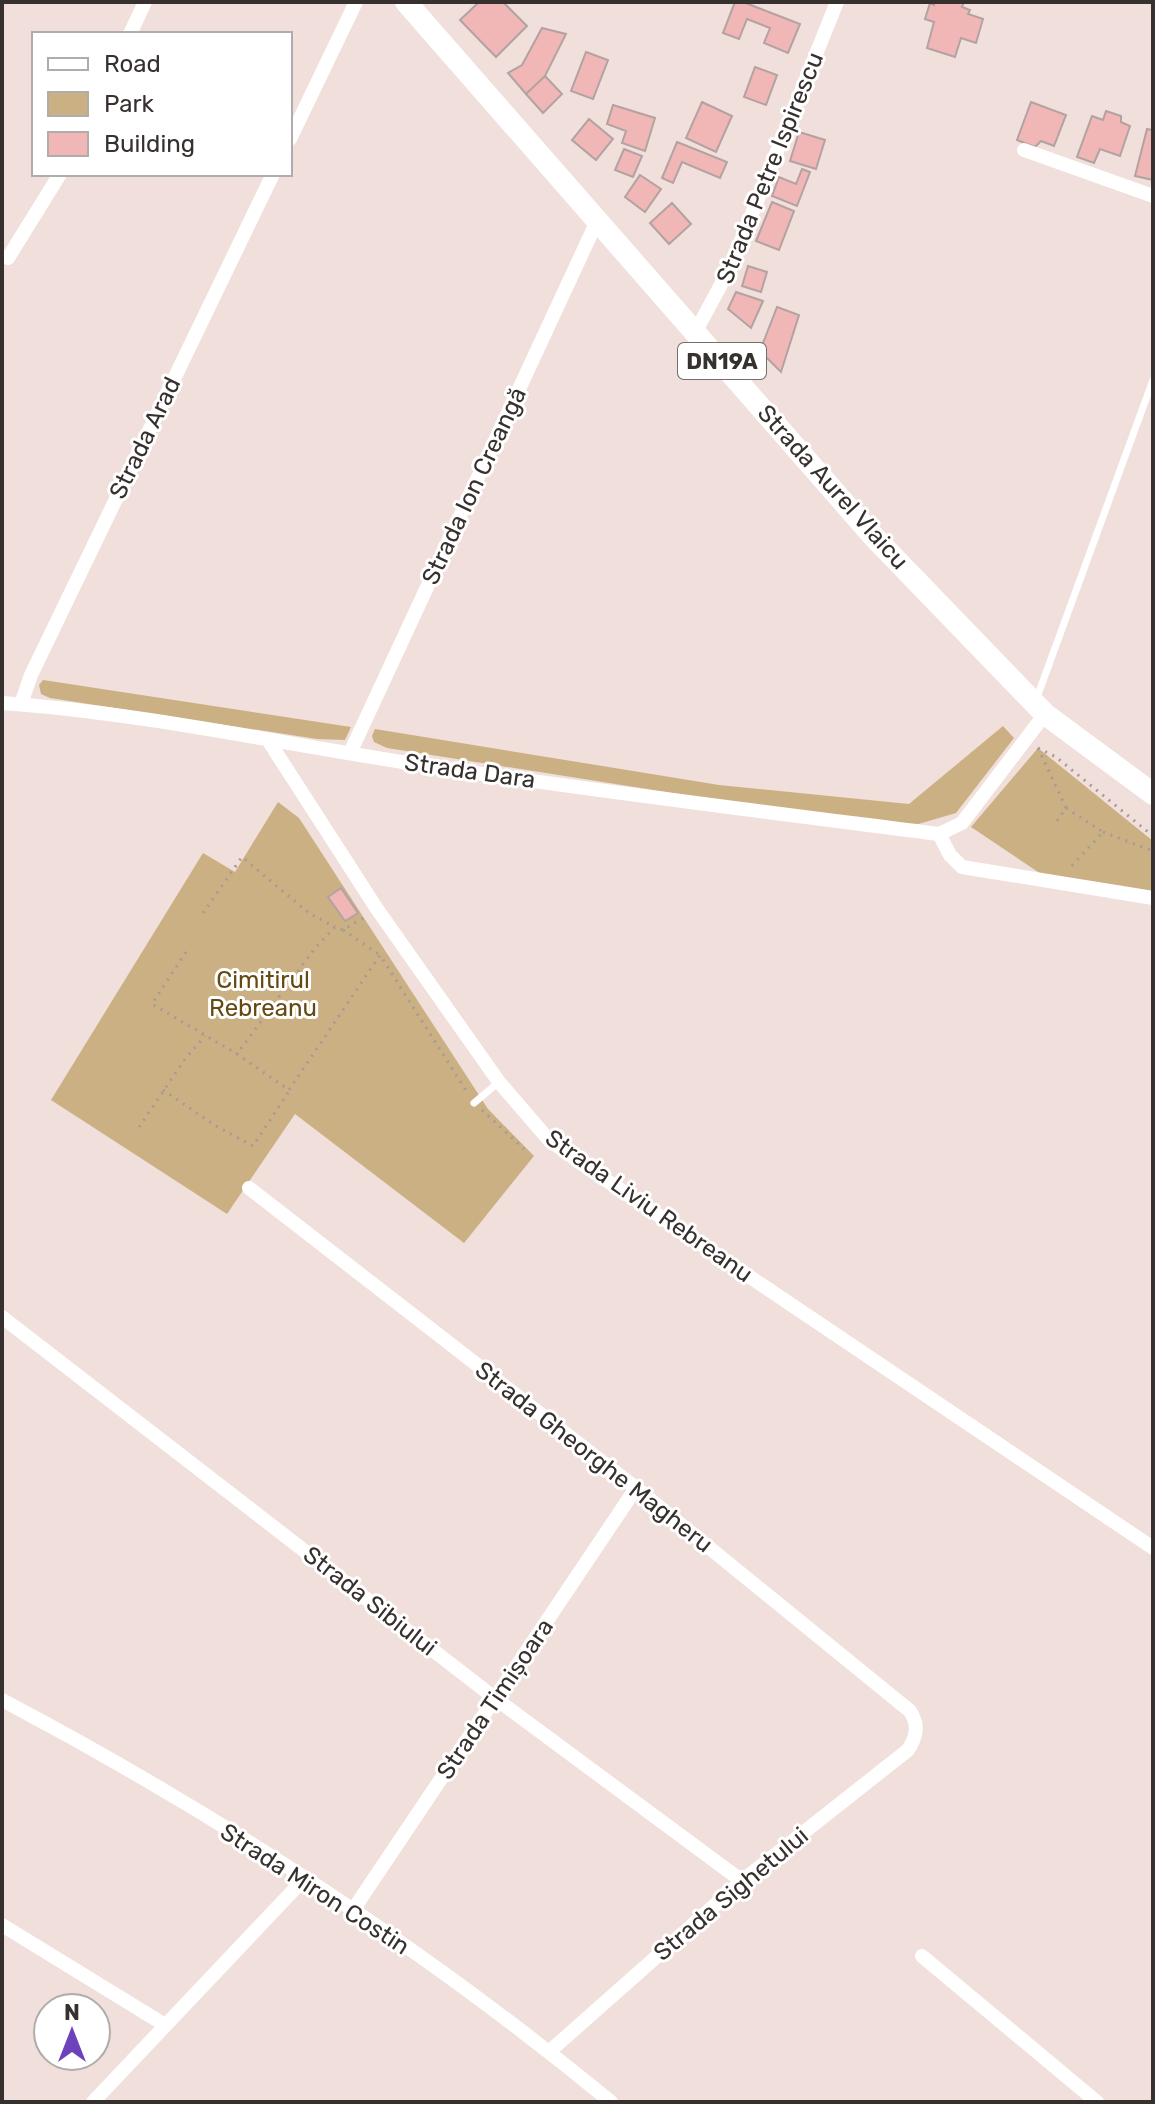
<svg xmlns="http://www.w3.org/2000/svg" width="1155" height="2104" viewBox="0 0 1155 2104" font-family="Rubik,sans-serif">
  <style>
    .green { fill: #cbb084 }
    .building { fill: #f1b6b6; stroke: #b3a2a2; stroke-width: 2 }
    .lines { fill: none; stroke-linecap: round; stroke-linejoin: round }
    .path { stroke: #a79a97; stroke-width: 3; stroke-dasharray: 2 6; stroke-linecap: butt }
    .service { stroke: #fff; stroke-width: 7 }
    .minor { stroke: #fff; stroke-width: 14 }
    .primary { stroke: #fff; stroke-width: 22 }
    .labels { text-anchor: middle; stroke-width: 6; stroke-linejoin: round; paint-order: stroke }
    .shield { fill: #fff; stroke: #726e6d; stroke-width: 2 }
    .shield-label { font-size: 22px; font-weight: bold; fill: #36302e }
    .street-label { font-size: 24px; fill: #36302e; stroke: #fff }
    .park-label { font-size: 24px; fill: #644912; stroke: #fff }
  </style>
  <rect width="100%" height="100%" fill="#f0dfda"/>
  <path class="green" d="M43,680l308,47 -6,13 -28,-1 -267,-41 -9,-4 -2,-9z
    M1003,726l11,12 -58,75 -41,12 -217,-28 -311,-49 -13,-6 -2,-6 3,-7 344,56 190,19z
    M1038,748l115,93v59l-100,-18 -82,-55z
    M278,802l21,16 189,291 46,47 -70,87 -169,-129 -68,100 -176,-114 152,-247 32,19z"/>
  <path class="building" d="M479,2h24l24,24 -31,31 -36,-37z
    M735,2h8l57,22 -12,29 -24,-10 6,-15 -23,-9 -8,20 -16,-6z
    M935,2h29l-2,5 8,3 -2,4 15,5 -7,24 -15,-5 -6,19 -28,-9 7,-26 -9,-3 5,-16 4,2z
    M542,28l24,6 -21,42 -19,18 -18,-21 14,-8z
    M586,52l22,8 -15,39 -22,-8z
    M755,67l22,8 -11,30 -22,-8z
    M545,76l17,18 -19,19 -17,-19z
    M702,102l30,14 -16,36 -30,-14z
    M1031,102l35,13 -12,31 -13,-5 -6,6 -18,-7z
    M613,105l42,13 -10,33 -23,-8 4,-12 -19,-7z
    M1106,111l15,5v6l9,4 -10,30 -20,-7 -6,14 -17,-6 15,-41 11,4z
    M589,119l24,20 -17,21 -24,-20z
    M1147,129l6,1v50l-18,-4z
    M799,132l26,8 -9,29 -26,-8z
    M677,142l50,20 -7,16 -38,-16 -9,21 -11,-5z
    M624,149l18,7 -9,21 -18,-7z
    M802,169l8,3 -13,34 -25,-10 7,-19 17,7z
    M640,175l21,14 -16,23 -20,-15z
    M772,202l22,9 -15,39 -23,-9z
    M672,203l19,21 -22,20 -19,-21z
    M748,266l19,6 -6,20 -19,-6z
    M736,292l27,9 -12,27 -23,-19z
    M777,307l22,8 -18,57 -21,-21z
    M341,888l17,25 -13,8 -17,-24z"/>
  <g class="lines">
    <path class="path" d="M1038,748l18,9 97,79
      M1038,748l28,60 -11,16
      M1066,808l37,24 -35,38
      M1103,832l50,19
      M203,913l39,-56 67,56 26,14
      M363,918l-20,12 -8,-3 -20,21 -78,106 52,36 91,-135 87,137
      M343,930l37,25
      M186,952l-34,52 85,50
      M163,1090l53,36 37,20 36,-55
      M482,1110l42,39
      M139,1127l46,-68 20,-23"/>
    <path class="service" d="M1036,700l117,-320
      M474,1103l25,-21"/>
    <path class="minor" d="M130,34l15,-32
      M290,139l66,-137
      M1024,150l129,46
      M8,258l52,-84
      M696,331l35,-65 106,-264
      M2,703c141,10 280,41 420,62 172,26 344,47 517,69l11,21 12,12 191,31
      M21,704l10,-29 242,-501
      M268,740l109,169 122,173 50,58 42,30 562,378
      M350,753l248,-534
      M939,834l23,-11 83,-109
      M249,1188l387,300 274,223c9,14 7,25 -2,39l-166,131 -192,170
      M2,1317l494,382 246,182
      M2,1700c214,113 423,249 609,402
      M353,1910l283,-422
      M2,1925l163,100
      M922,1956l175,146
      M93,2102l212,-224"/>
    <path class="primary" d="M406,2l467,534 172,178 108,80"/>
  </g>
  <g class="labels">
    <rect class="shield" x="678" y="343" width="88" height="36" rx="6"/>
    <g class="shield-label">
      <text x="722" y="369">DN19A</text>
    </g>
    <g class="street-label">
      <text transform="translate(770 168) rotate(-68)" y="8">Strada Petre Ispirescu</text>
      <text transform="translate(145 438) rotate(-64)" y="8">Strada Arad</text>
      <text transform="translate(474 486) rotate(-65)" y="8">Strada Ion Creangă</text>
      <text transform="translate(833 487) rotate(48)" y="8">Strada Aurel Vlaicu</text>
      <text transform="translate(470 771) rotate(8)" y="8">Strada Dara</text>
      <text transform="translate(649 1206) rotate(35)" y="8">Strada Liviu Rebreanu</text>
      <text transform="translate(594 1457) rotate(38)" y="8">Strada Gheorghe Magheru</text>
      <text transform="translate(370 1601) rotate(38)" y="8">Strada Sibiului</text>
      <text transform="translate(495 1699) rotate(-56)" y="8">Strada Timișoara</text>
      <text transform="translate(315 1889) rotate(33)" y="8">Strada Miron Costin</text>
      <text transform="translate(731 1894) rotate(-40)" y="8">Strada Sighetului</text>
    </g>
    <g class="park-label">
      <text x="263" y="988">Cimitirul<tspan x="263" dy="28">Rebreanu</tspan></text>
    </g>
  </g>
  <rect width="1155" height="2104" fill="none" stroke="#36302e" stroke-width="8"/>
  <rect x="32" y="32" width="260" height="144" fill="#ffffff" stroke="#afacab" stroke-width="2"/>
  <rect x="48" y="58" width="40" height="12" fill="#ffffff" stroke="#afacab" stroke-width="2"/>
  <text x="104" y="72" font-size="24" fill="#36302e">Road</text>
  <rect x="48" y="92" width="40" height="24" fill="#cbb084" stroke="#afacab" stroke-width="2"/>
  <text x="104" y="112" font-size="24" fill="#36302e">Park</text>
  <rect x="48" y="132" width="40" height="24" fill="#f1b6b6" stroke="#afacab" stroke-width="2"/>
  <text x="104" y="152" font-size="24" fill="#36302e">Building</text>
  <g transform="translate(72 2032)"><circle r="38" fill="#ffffff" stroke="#afacab" stroke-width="2"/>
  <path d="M0-6L14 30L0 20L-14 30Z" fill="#6e42ba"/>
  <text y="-12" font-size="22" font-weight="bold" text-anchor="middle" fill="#36302e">N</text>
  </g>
</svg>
